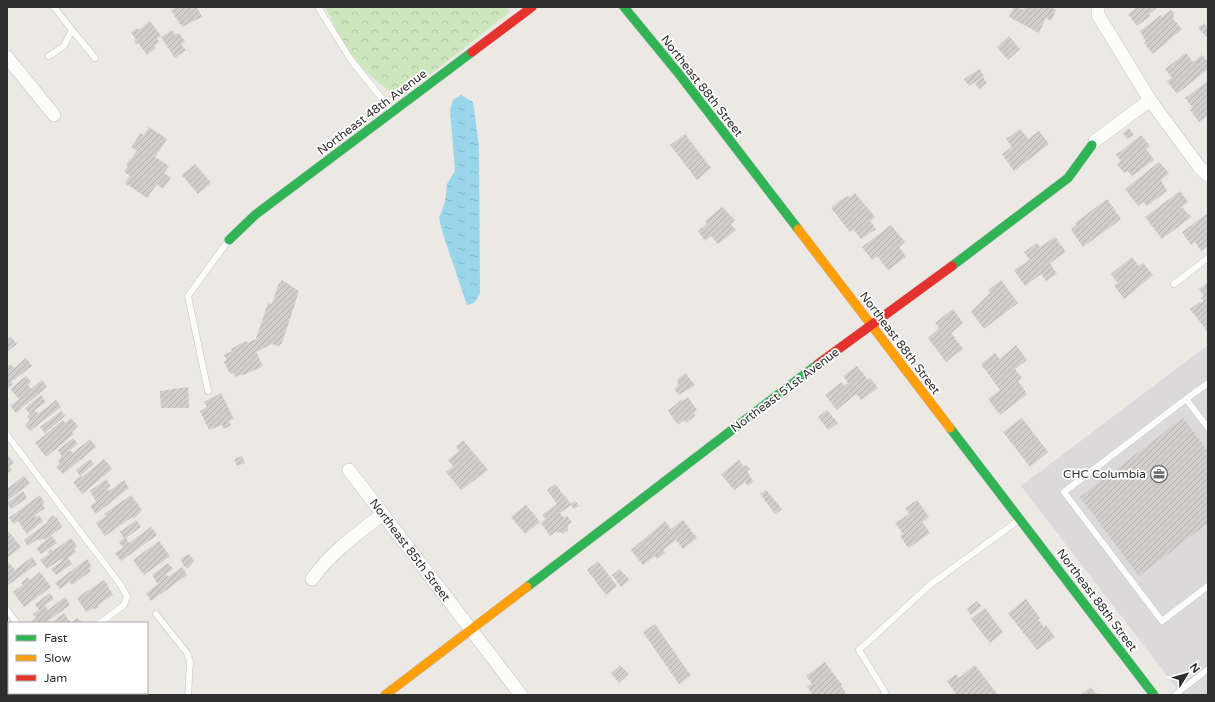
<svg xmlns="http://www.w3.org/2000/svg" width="1215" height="702" viewBox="0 0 1215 702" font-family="'Varela Round',sans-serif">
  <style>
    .industrial { fill: #dcd9db }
    .forest { fill: url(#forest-crowns) }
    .water { fill: url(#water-ripples) }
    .building { fill: url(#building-hatch) }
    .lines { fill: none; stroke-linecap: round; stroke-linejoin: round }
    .lane-casing { stroke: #c5c4c5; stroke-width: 7 }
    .street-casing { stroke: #c5c4c5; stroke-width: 14 }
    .fast-casing { stroke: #c5c4c5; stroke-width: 10 }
    .slow-casing { stroke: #c5c4c5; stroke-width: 10 }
    .jam-casing { stroke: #c5c4c5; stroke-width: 10 }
    .path { stroke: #c9c9c8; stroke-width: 2.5; stroke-dasharray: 3 2; stroke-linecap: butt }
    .lane { stroke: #fcfcfb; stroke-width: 6 }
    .street { stroke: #fcfcfb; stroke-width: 13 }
    .fast { stroke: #30b455; stroke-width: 9 }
    .slow { stroke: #ff9f0a; stroke-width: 9 }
    .jam { stroke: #e5322d; stroke-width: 9 }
    .labels { text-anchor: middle; stroke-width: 3.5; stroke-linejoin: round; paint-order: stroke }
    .street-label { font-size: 12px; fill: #2e2e2e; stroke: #fff }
    .poi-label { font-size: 12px; fill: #2e2e2e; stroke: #fff; text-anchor: end }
  </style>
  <defs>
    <pattern id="forest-crowns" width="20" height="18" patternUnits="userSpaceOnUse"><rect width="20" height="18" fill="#cee6be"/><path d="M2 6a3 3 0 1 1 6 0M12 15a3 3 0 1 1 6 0" fill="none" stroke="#b1c6a4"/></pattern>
    <pattern id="water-ripples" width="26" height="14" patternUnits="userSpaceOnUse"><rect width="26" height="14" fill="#99d6ec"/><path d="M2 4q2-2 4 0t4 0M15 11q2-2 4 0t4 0" fill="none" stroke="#84b8cb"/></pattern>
    <pattern id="building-hatch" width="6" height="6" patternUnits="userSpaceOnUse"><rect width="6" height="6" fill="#d1cecb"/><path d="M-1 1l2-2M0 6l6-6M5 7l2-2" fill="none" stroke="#b4b1af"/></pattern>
  </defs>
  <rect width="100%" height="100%" fill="#ece8e4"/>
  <path class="industrial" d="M1208,345v350h-26l-161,-209z
    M7,622l2,2v69h53l2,2h-57z"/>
  <path class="forest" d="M325,7h181l4,5 -111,87 -32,-26 -21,-25z"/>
  <path class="water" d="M461,95l12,7 6,44 1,148 -6,9 -7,2 -24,-71 -4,-16 6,-16 2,-18 8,-13 -5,-62 3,-9z"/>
  <path class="building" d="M178,7h19l5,10 -20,10 -11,-17z
    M1014,7l10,3 1,-3h26l5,3 -5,11 -5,-3 -7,15 -30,-16z
    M1133,7h25l-9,7 1,2 -13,10 -9,-12 7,-5z
    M1170,10l4,2 -1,7 9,10 -29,25 -9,-11 2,-1 -6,-11 21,-16 1,2z
    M150,21l11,15 -4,3 2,3 -5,4 2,2 -9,7 -9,-12 -2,1 -2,-3 2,-1 -5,-8 7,-4 1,2z
    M1204,23l4,5v10l-10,-10z
    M172,30l3,5 4,-2 6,8 -4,3 5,6 -11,8 -14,-21z
    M1009,36l11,13 -12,11 -11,-13z
    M1186,53l7,9 9,-7 6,7v7l-31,25 -10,-13 5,-3 -7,-9z
    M979,69l5,7 -15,10 -5,-7z
    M983,77l4,6 -8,6 -4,-6z
    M1208,81v35l-9,6 -9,-12 3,-2 -8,-10z
    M149,127l18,12 -12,18 14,9 -5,7 7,5 -8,11 -6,-5 -10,14 -22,-15 5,-7 -6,-4 4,-6 -2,-1 11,-14 -6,-4 10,-14 3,2z
    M1129,128l5,7 -7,4 -4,-6z
    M1020,129l8,10 11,-8 10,13 -35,27 -12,-17 10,-7 -6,-8z
    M685,134l26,34 -14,12 -27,-35z
    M1141,135l9,11 -4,3 8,11 -22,16 -4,-5 -4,2 -7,-9 4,-3 -5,-6z
    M1159,162l10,11 -8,7 6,11 -20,15 -4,-4 -5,4 -13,-17z
    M195,164l16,19 -13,11 -16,-19z
    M1180,191l8,11 -6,5 9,10 -29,22 -17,-22z
    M855,193l20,24 -5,4 6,8 -15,10 -8,-10 -3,3 -19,-24 8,-7 9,-5 2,2z
    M1107,199l14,20 -38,28 -12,-18 6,-4 -2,-2z
    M722,207l13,13 -4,4 5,6 -18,14 -7,-8 -6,5 -7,-10 9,-7 -2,-3z
    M1208,213v33l-7,5 -6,-9 -4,3 -9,-13z
    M891,225l14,17 -6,5 7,10 -18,13 -11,-14 -5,4 -10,-13z
    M1055,237l11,15 -16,11 7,11 -11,7 -5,-7 -16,12 -11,-16 16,-10 -6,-8 13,-9 3,4z
    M1132,257l7,9 4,-3 10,12 -29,24 -10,-14 4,-2 -7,-9z
    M282,280l17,11 -17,52 -4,3 -6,-2 -16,8 7,14 -19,9 -1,-1 -7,3 -3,-4 -3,1 -6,-12 3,-2 -3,-5 8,-4 -1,-2 15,-8 2,2 10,-5h-2l12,-35 4,1 7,-21 1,1z
    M1001,280l17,23 -34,26 -13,-17 19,-19 -2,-3z
    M1208,282v50l-18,-23 10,-7 1,1 3,-2 -3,-3 3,-2 -5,-7z
    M953,309l10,14 -12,10 12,16 -17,13 -18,-24 11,-10 -4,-5z
    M11,337l6,7 -10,8v-12z
    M1016,345l11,15 -12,9 7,9 -4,3 9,13 -27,21 -12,-16 12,-9 -19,-26 14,-11 5,6z
    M26,358l6,8 -21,16 2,2 -6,5v-22l4,-3 3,4z
    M857,366l11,14 2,-2 8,10 -17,12 -5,-6 -19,16 -12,-15 17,-13 2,4 4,-3 -5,-7z
    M685,373l10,12 -16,10 -5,-6 4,-3 -1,-6z
    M26,376l5,6 -3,3 3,4 11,-9 5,7 -31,26 -6,-7 9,-7 -9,-10z
    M188,387l1,21h-28l-1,-17z
    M221,393l13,26 -5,2 2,4 -7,4 -2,-4 -13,5 -9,-19 7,-4 -3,-5z
    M41,395l5,7 -11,8 3,4 18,-14 5,7 -31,24 -5,-6 5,-5 -3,-3 3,-3 -5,-6z
    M688,397l9,13 -3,2 1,4 -9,7 -2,-3 -6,5 -10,-14 14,-12 1,2z
    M827,410l11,13 -10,7 -10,-13z
    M61,411l4,5 -20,17 -5,-6z
    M71,418l7,8 -6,6 2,2 -28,23 -11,-14 28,-23 2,3z
    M1022,418l26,34 -18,15 -27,-35z
    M1183,418l25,33v72l-69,53 -59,-79z
    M73,438l5,6 -8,6 3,3 17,-14 6,8 -33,27 -7,-7 4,-3 -2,-4 4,-4 -4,-6z
    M463,440l25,30 -27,20 -15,-18 7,-6 -5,-6 11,-9 -3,-5z
    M7,454l7,9 -5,4 3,3 -5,4z
    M242,456l3,7 -8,3 -3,-7z
    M90,459l4,5 -14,12 -4,-6z
    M104,459l8,10 -30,25 -9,-12 8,-6 1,1z
    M739,460l5,7 2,-2 4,4 -3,2 6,10 -5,5 -3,-4 -11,8 -13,-16z
    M24,476l6,7 -23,18v-12z
    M106,479l5,7 -4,3 2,2 15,-11 5,8 -33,26 -6,-8 6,-5 -6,-10z
    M555,484l16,20 4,-3 4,5 -5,3 -3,-4 -11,8 4,5 3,-2 5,6 -4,3v5l-5,4 -3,-2 -2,1 -2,-2 -6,5 -9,-13 5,-4 -4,-4 15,-11 -10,-14z
    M766,490l16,19 -7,5 -15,-20z
    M23,491l4,7 -16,11 -4,-6z
    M40,495l4,7 -2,2 3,4 -11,8 2,1 3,-2 4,6 -16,13 -9,-13 -4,3 -5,-6z
    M131,495l11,15 -8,9 -2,-2 -27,19 -9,-13 10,-7 -2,-2z
    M917,500l12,17 -7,5 8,11 -22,15 -8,-12 3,-2 -8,-11 14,-9 -4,-6z
    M526,505l14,17 -15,12 -14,-17z
    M53,515l1,3 2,-2 6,11 -17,13 -2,-2 -3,3 -2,-2 -10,7 -4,-6 24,-18 -1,-2z
    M136,520l5,7 -15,11 3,5 22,-16 6,8 -36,26 -6,-8 8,-5 -4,-6 5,-4 -4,-6z
    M683,520l14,18 -14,11 -7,-9 -13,10 2,3 -8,6 -2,-3 -12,9 -12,-15 34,-29 6,8z
    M9,532l12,15 -14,11v-24z
    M52,536l5,7 -16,11 -5,-6z
    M71,538l6,8 -3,3 2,3 -8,6 4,6 -16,11 -5,-6 11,-8 -1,-2 -14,10 -7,-9 9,-6 -1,-2 3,-3 2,2z
    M159,541l11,15 -26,19 -11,-15z
    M189,554l5,7 -6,7 -3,-1 -5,-8z
    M32,557l5,7 -30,22v-25l8,9z
    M87,559l5,7 -3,2 2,3 -19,14 -3,-3 -9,7 -5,-6z
    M598,561l19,25 -11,9 -19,-25z
    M168,563l5,6 -7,5 2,3 14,-10 5,8 -36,26 -5,-8 12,-9 -6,-9z
    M620,569l9,11 -8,7 -9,-12z
    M40,572l11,15 -27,20 -11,-15 10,-7 -2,-2 7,-6 2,3z
    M104,580l9,15 -15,10 1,2 -5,3 -1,-2 -7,4 -9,-14z
    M50,593l4,6 -9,6 3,5 17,-13 5,8 -25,18h-15l6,-5 -3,-4 6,-4 -4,-6z
    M1026,599l14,19 -2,2 6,7 2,-2 9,12 -18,13 -29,-37z
    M977,601l5,5 -11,9 -4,-6z
    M985,608l18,24 -13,11 -19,-24z
    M64,613l7,10 6,-5 6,5h-32z
    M655,624l36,52 -12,8 -36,-52z
    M825,662l17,23 -1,1 6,9h-34l-6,-8 5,-3 -6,-8z
    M620,665l9,9 -10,9 -8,-10z
    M975,665l23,30h-41l-10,-14 9,-7 3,4z
    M1091,687l5,7 2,-1 2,2h-20z"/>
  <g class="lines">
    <g class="lane-casing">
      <path id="lane" d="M318,7l33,53 41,51
        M72,30l23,28
        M49,56l15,-10 8,-16 -18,-23
        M1174,284l34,-26
        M208,391l-20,-95 40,-55
        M1186,399l22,-16
        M1208,428l-22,-29 -122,93 98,129 46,-35
        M7,435l113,149 7,12 -3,9 -24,18
        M7,610l10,13
        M156,614l31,39 3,9 -2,33
        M884,695l1,-3 -26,-42 72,-66 88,-64
        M1175,695l33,-26"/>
    </g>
    <g class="street-casing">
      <path id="street" d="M1098,7v8l52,85 50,68 8,7
        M7,57l47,58
        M1095,141l55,-41
        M349,470l172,225
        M312,579c19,-27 45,-45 71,-65"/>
    </g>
    <g class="fast-casing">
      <path id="fast" d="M624,7l55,67 119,155
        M229,240l26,-25 217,-163
        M952,266l116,-88 24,-33
        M950,428l204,267
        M527,587l291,-223"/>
    </g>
    <g class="slow-casing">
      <path id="slow" d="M798,229l152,199
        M385,695l142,-108"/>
    </g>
    <g class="jam-casing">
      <path id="jam" d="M472,52l60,-45
        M818,364l134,-98"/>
    </g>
    <path class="path" d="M7,655l2,4
      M35,693l1,2"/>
    <use href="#lane" class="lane"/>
    <use href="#street" class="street"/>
    <use href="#fast" class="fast"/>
    <use href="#slow" class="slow"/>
    <use href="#jam" class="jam"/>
  </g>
  <defs>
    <g id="office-ring" transform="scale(0.9)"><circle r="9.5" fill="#fff" stroke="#706f6e" stroke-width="1.5"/><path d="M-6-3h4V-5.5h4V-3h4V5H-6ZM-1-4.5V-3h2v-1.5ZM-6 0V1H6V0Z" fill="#706f6e"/></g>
  </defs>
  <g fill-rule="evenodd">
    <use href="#office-ring" x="1159" y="474"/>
  </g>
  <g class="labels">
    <g class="street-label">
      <text transform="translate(702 86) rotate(52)" y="4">Northeast 88th Street</text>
      <text transform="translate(372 112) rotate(-37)" y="4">Northeast 48th Avenue</text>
      <text transform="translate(900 343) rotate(53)" y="4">Northeast 88th Street</text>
      <text transform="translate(785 390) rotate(-37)" y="4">Northeast 51st Avenue</text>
      <text transform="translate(410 550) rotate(53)" y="4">Northeast 85th Street</text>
      <text transform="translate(1097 600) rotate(53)" y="4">Northeast 88th Street</text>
    </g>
    <g class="poi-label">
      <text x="1146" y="478">CHC Columbia</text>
    </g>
  </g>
  <rect width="1215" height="702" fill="none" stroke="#2e2e2e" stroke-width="16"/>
  <rect x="8" y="622" width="140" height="72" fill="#ffffff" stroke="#ababab"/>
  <rect x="16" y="635" width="20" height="6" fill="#30b455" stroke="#ababab"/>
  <text x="44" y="642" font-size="12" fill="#2e2e2e">Fast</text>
  <rect x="16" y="655" width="20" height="6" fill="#ff9f0a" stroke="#ababab"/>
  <text x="44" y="662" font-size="12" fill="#2e2e2e">Slow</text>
  <rect x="16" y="675" width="20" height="6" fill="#e5322d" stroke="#ababab"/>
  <text x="44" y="682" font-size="12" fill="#2e2e2e">Jam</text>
  <g transform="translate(1187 674) rotate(53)" stroke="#ffffff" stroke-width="3" paint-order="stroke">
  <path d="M0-3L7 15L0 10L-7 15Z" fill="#2e2e2e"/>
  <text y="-6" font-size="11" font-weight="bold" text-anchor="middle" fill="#2e2e2e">N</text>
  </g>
</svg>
